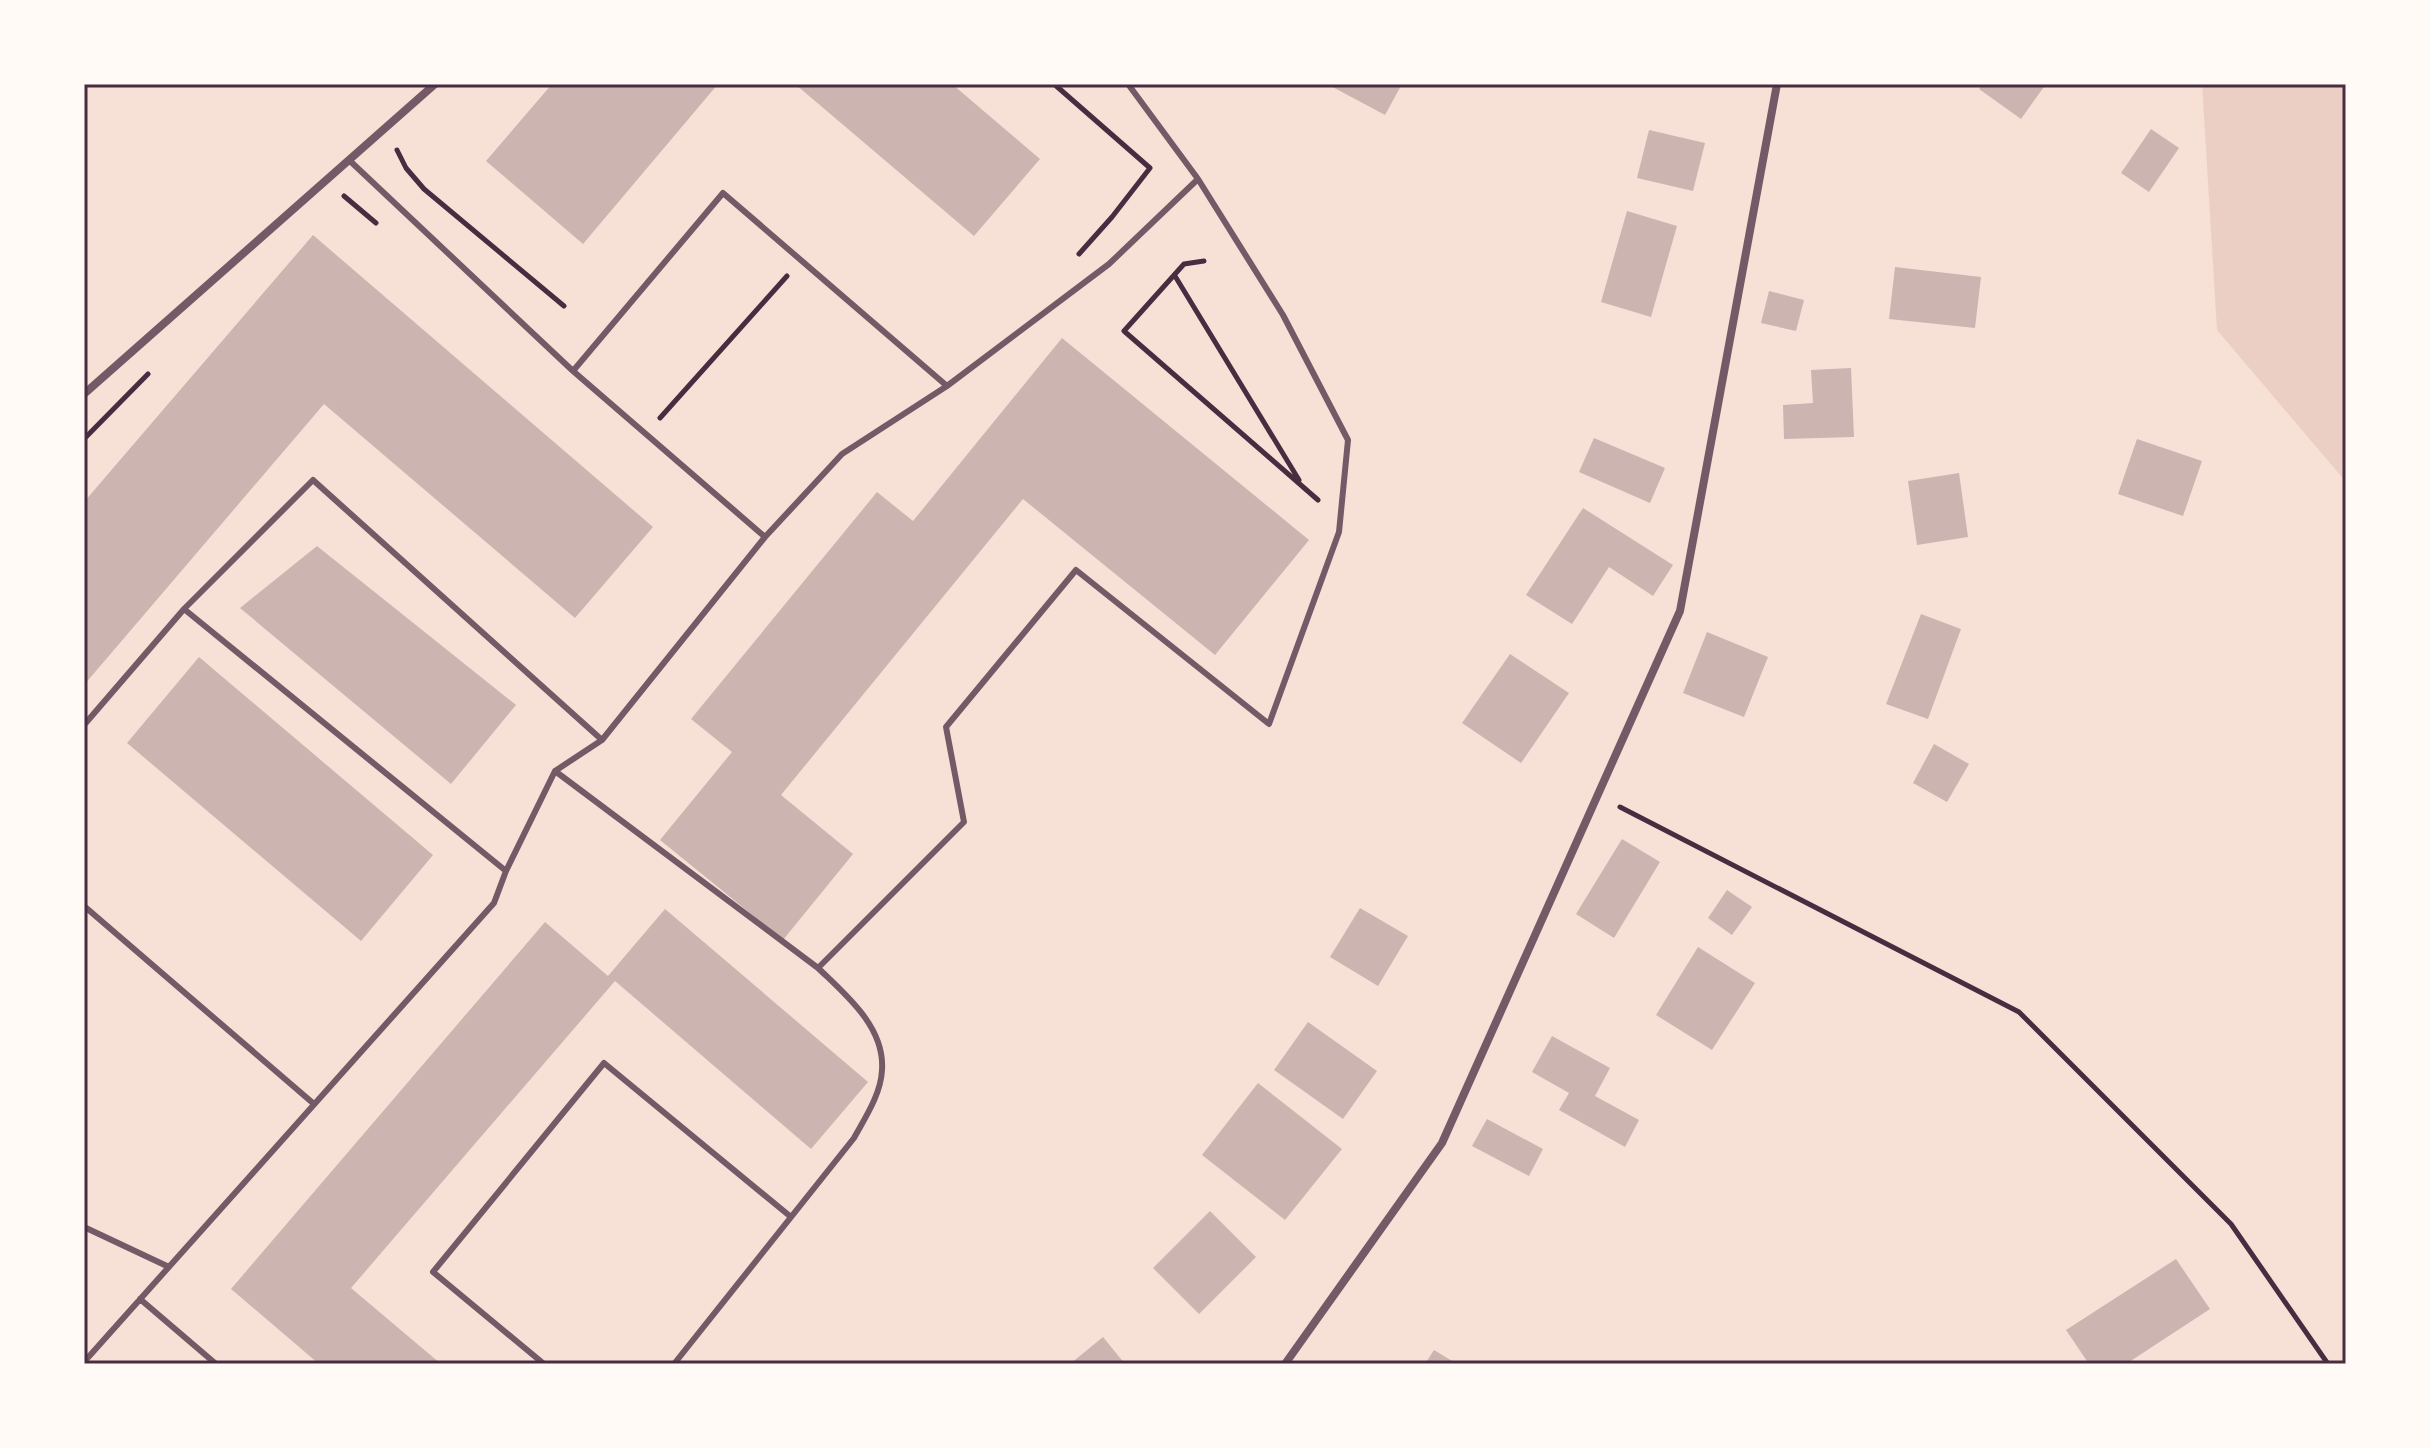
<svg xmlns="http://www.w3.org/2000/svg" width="2430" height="1448" viewBox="0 0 2430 1448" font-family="'Fira Sans Condensed',sans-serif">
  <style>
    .green { fill: #ebcfc5 }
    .building { fill: #ccb4b1 }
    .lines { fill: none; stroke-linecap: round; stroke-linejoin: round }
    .path { stroke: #4a2c40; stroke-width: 5 }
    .service { stroke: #755966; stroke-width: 6 }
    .minor { stroke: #755966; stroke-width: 8 }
    .neatline { fill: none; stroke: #4a2c40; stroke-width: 3 }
  </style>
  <rect width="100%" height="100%" fill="#f7e1d7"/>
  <path class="green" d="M2202,84h144v398l-129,-152z"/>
  <path class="building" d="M552,84h166l-135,160 -97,-83z
    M795,84h157l88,75 -66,77z
    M1327,84h75l-17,31z
    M1983,84h63l-25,35 -42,-30z
    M2151,129l28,19 -30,44 -28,-19z
    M1649,130l56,13 -12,48 -56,-13z
    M1627,211l50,15 -26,91 -50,-15z
    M313,235l340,292 -78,91 -251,-214 -240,281v-183z
    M1895,267l86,10 -6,51 -86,-9z
    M1769,291l35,9 -8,31 -35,-8z
    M1062,338l247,202 -94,115 -192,-156 -242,296 72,59 -70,86 -123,-100 72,-88 -41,-33 186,-227 36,29z
    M1851,368l3,69 -70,2 -1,-34 30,-2 -2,-33z
    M1594,438l71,30 -15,35 -71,-31z
    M2137,439l65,22 -19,55 -65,-22z
    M1959,473l9,64 -51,8 -9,-64z
    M1583,508l90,57 -20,31 -44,-29 -37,57 -46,-29z
    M317,546l199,159 -65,79 -211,-176z
    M1921,614l40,15 -33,90 -42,-15z
    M1707,632l61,25 -24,60 -61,-24z
    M1510,654l59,39 -48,70 -59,-40z
    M199,657l234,198 -72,86 -234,-198z
    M1934,744l35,20 -22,38 -34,-19z
    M1622,839l38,23 -46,76 -38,-24z
    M1727,890l25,17 -20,28 -24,-17z
    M1360,908l48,28 -30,50 -48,-29z
    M665,909l203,173 -57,67 -196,-168 -264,307 90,76h-122l-88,-75 314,-367 63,54z
    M1698,947l57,36 -43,67 -56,-35z
    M1308,1022l69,49 -34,48 -69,-49z
    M1552,1036l58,32 -15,28 44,24 -14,27 -66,-37 10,-17 -37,-21z
    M1258,1083l84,66 -57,71 -83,-65z
    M1487,1119l56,30 -14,27 -57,-30z
    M1210,1211l46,46 -57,57 -46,-46z
    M2176,1259l34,50 -84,55h-37l-23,-34z
    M1103,1337l22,27h-55z
    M1434,1350l23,14h-32z"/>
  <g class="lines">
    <path class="path" d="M1054,84l96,84 -38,49 -33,37
      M397,150l9,18 18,21 140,117
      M344,196l32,27
      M1204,261l-20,3 -60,67 194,169
      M1175,276l124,204
      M660,418l127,-142
      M84,439l64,-65
      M1620,807l399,205 212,212 97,140"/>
    <path class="service" d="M349,160l224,211 192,166
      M573,371l150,-178 224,193
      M184,609l322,262
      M84,725l100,-116 129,-129 289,260
      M555,771l263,197c28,27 67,59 64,102 -1,24 -17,48 -28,68l-180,226
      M84,906l230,198
      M818,968l146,-146 -18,-95 130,-157 193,154 70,-192 9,-92 -65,-125 -85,-136 -70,-95
      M84,1227l85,40
      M140,1299l76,65
      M84,1362l410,-459 12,-32 49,-100 47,-31 163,-203 77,-83 105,-68 162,-122 89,-85
      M544,1364l-111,-92 171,-209 187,154"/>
    <path class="minor" d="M84,394l351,-310
      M1285,1364l157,-221 238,-532 97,-527"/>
  </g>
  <rect width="2430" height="1448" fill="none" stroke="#fffaf5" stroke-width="172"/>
  <rect x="86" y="86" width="2258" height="1276" class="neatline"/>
</svg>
